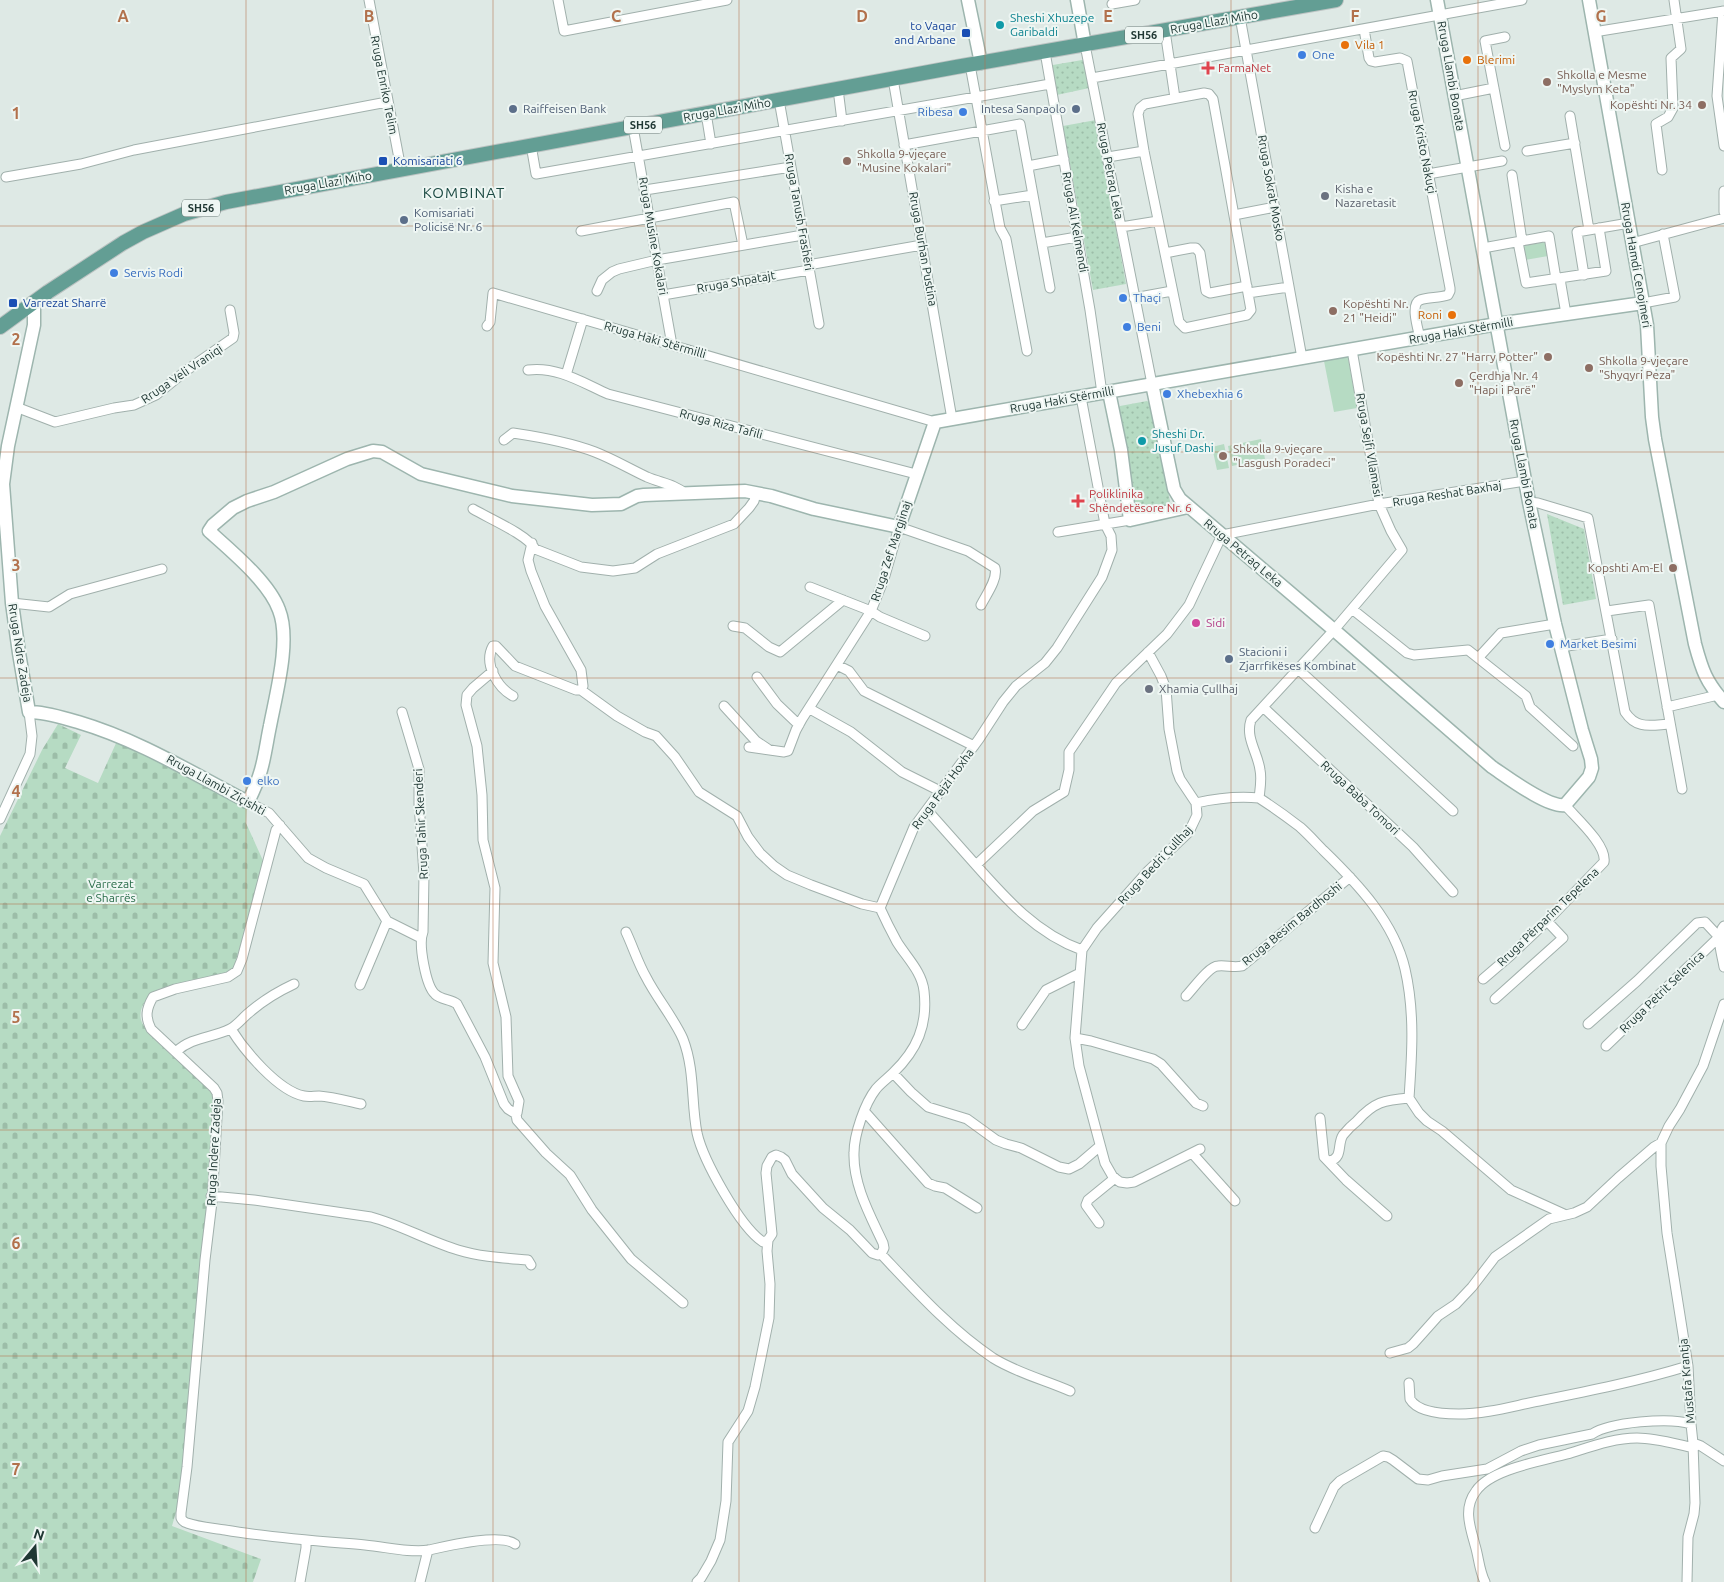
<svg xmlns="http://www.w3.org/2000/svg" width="1724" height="1582" viewBox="0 0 1724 1582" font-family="Ubuntu,sans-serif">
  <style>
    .green { fill: url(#green-dots) }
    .cemetery { fill: url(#cemetery-stones) }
    .pitch { fill: #b6dbc3 }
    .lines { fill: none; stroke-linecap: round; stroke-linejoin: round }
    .street-casing { stroke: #a1b0ac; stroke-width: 11 }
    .secondary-casing { stroke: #9db5ae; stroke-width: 15 }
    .primary-casing { stroke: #bcc3c2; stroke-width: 16 }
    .street { stroke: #fff; stroke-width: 9 }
    .secondary { stroke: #fff; stroke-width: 12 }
    .primary { stroke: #639e94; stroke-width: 14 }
    .grid { fill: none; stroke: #b2714c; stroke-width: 1; stroke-opacity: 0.55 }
    .culture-dot { fill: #0f9aa8; stroke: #eef6f3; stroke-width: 2 }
    .transit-dot { fill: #1a4fb4; stroke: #eef6f3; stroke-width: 2 }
    .food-dot { fill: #e8710a; stroke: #eef6f3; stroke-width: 2 }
    .shop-dot { fill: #3f7fe0; stroke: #eef6f3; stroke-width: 2 }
    .health-dot { fill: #e0444e; stroke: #eef6f3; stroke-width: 2 }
    .education-dot { fill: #8d6e63; stroke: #eef6f3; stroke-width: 2 }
    .service-dot { fill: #5c6f8a; stroke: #eef6f3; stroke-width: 2 }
    .worship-dot { fill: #6b7280; stroke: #eef6f3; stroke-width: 2 }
    .hotel-dot { fill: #d1479c; stroke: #eef6f3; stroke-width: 2 }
    .labels { text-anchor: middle; stroke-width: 4; stroke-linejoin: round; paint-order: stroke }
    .shield { fill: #eef6f3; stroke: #5e716d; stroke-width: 1 }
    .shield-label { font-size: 11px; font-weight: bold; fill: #203834 }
    .culture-label { font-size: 12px; fill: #0d838f; stroke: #eef6f3; text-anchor: start }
    .street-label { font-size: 12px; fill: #203834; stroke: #eef6f3 }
    .transit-label { font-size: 12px; fill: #164399; stroke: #eef6f3; text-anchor: start }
    .food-label { font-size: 12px; fill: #c56008; stroke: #eef6f3; text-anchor: start }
    .shop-label { font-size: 12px; fill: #366cbe; stroke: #eef6f3; text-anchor: start }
    .health-label { font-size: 12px; fill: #be3a42; stroke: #eef6f3; text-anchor: start }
    .education-label { font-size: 12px; fill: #785e54; stroke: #eef6f3; text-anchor: start }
    .service-label { font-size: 12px; fill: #4e5e75; stroke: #eef6f3; text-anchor: start }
    .worship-label { font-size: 12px; fill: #5b616d; stroke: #eef6f3; text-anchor: start }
    .hotel-label { font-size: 12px; fill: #b23c85; stroke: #eef6f3; text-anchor: start }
    .park-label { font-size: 12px; fill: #2b6e4b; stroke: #eef6f3 }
    .quarter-label { font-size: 15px; letter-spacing: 1px; fill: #1c4a43; stroke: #eef6f3 }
    .grid-label { font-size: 16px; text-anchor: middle; font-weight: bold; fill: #b2714c; stroke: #eef6f3; stroke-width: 4; stroke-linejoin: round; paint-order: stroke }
  </style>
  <defs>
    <pattern id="green-dots" width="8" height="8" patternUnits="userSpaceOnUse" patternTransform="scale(1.25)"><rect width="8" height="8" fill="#b6dbc3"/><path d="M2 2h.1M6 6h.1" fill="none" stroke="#9cbda8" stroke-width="1.8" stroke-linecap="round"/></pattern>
    <pattern id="cemetery-stones" width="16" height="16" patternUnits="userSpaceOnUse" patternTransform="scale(1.25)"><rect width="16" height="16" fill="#b6dbc3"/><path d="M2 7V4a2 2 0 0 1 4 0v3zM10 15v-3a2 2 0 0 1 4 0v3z" fill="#9cbda8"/></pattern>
  </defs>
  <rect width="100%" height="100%" fill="#dee9e5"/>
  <path class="green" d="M1088,59l6,28 -42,9 -5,-30z
    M1096,120l30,164 -33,6 -30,-164z
    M1147,401l3,2 21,103 -37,8 -16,-105 2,-3z
    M1547,514l37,15 12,70 -33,6z"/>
  <path class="cemetery" d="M58,724l23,11 -16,33 33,15 19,-42 52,24 78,42 -1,16 19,42 -32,105 -5,3 -69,16c-11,6 -21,18 -18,31 4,16 54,55 69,68l4,5 1,7 -7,96 -28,302 -8,28 89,33 -8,23h-253v-746l42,-86z"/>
  <path class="pitch" d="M1546,242l2,14 -23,4 -3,-14z
    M1348,357l9,51 -23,4 -10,-51z
    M1261,439l4,20 -33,7 -4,-20z
    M1224,444l5,24 -12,2 -5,-23z"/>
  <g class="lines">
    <g class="street-casing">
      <path id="street" d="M369,0l32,169
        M558,0l6,31 163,-31
        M1112,4l23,-4
        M1723,11l-6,85 7,50
        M1240,17l62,341
        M1364,29l5,29 2,3 4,1 25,-4 7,3 43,227v3l-2,4c-9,3 -20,2 -28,5 -10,4 -2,29 0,38
        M1165,31l10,67
        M1594,32l130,-21
        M1505,37l-20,4 20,105
        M1085,45l67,339
        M1045,52l45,258 12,83
        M970,65l30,163 6,11 21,112
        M1092,78l430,-78
        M893,79l59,340
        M838,89l4,32
        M1204,93l5,1 4,5 38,211 -4,5 -62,13 -6,-6 -35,-171 -6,-37 2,-6 5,-4z
        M1454,96l40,-8
        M779,100l40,224
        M706,113l5,31
        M1570,116l19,114
        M633,127l39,218
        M531,145l5,29 514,-90
        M904,145l116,-21 30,164
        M1527,151l48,-8
        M1108,157l36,-6
        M1028,166l36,-7
        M1662,170l-6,-46 12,-7 5,-9 -2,-50 10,-9 -7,-49
        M1428,174l74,-13
        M1512,175l10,66
        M6,177l75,-13 53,-14 253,-48
        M645,190l146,-23
        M1724,191v21
        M994,201l39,-6
        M1234,215l41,-8
        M1121,227l37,-6
        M581,231l153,-29 9,43
        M1518,242l8,41 80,-12 -7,-43
        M1042,243l35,-6
        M1632,243l92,-25
        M1483,248l66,-12 7,43
        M1165,253l26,-5h5l4,5 6,38 4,2 37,-7
        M808,265l114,-20
        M1584,275l-7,-43 52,-9
        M1560,279l6,35
        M597,291l5,-11 10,-8 7,-3 38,-9 146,-25
        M1248,293l41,-6
        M663,295l146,-25
        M1134,298l38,-7
        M1643,303l32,-6 -12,-63
        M487,326l3,-4 3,-29 442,129
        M528,370c29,-4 55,13 80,24l308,80
        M566,375l17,-56
        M16,407l39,15 59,-14 20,-3 22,-10 31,-25 46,-32 1,-5 -4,-23
        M504,440l9,-7c27,4 56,9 82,19 18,7 35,17 52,25 14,6 27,7 39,17
        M1529,502l9,1 50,15 37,194c12,18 26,13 45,12
        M473,509c15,9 55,26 62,40l46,18 32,4 22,-3 22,-14 77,-30 15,-16 5,-7 2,-8
        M1058,532l72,-12
        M532,543l-4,17 3,11 14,35 36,64 2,16 -2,4
        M810,587l61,24 9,6 45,19
        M12,603l37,4 21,-13 92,-25
        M1352,609l55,44 7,2 54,-5 58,46 4,11 43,39
        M1607,611l42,-6 33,184
        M733,626l12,2 24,19 11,5 63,-52
        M1561,647l51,-8
        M1148,652l13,24 5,13 3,40 8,42 3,8 16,24 1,12 -8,17 -41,39 -51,57 -15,22 -7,88 4,28 26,97 8,14 7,5 7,1 7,-1 66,-33
        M1479,657l22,-24 54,-9
        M837,665l12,6 15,20 110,55
        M1298,669l155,142
        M493,671l-20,17 -6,7 -1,10 11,41 5,49 1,45 12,48 -2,75 13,54 2,59 11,25 -2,12 -1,1
        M757,677l20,27 22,21
        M513,696c-15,-8 -30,-32 -20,-50h3l19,20 61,24h5l36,26 28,16 11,4 19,21 24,35 38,24 11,21 12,16 14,13 13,9 24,10 51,19 18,4
        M724,706l32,35 12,8
        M1263,707l150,140 40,45
        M1667,707l51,-12
        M810,709l41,23 51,40 38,19
        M402,712l17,57v35l5,70 -1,58c-5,12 3,54 12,62 6,6 16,5 22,10l28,53 19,47 4,5 8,5 1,6 29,33 24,22 22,35 39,49 52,44
        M749,747l35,5 4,-1 8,-21 6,-11 69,-108 13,-32 15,-52 69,24 27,17c3,11 -9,27 -14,37
        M1259,798c1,-9 3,-19 1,-28 -2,-17 -15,-32 -9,-50l83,-90 68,-80 -11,-19 -12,-27 -27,-154
        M1259,798c14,9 28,19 41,29 8,7 16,16 24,24 34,33 70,71 81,118 10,43 7,86 4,129
        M248,802l21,11 39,45 18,10 38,16 23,37 34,17
        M1196,803c22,-5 41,-7 63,-5
        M927,810c16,18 32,36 48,54 31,35 62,70 107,86
        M0,819l30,-65 2,-18 -3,-24
        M280,825l-4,5 -34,129 -5,12 -9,6 -53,12 -22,8c-7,12 -8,20 -2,32l63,59 3,5 1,8 -6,101 -7,58 -18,207 -6,46v5c2,3 2,4 6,5 11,4 26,5 38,7 46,8 93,11 140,15 22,2 43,8 64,5 18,-4 72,-17 86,-6
        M976,865l57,-54 31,-19 5,-22v-18l47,-69 51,-49 22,-29 33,-70 157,-31 146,-23
        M1724,926c-9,10 -2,28 0,41
        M626,932c7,15 12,31 20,45 10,20 29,43 37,62 12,31 8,63 14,94 6,27 43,94 66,109l5,-2
        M1483,979l28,-24 36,-34 57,-59c3,-17 -28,-44 -39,-57
        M360,985l27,-64
        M1186,996c7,-7 23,-30 32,-30 8,-1 16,2 24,0l108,-89
        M1495,999l68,-61 -16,-17
        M1588,1024l49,-43 60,-58 8,-1 14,15 -113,109
        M1022,1025l24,-35 34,-17
        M231,1029c13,21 47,62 73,67 5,1 10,0 15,0 14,1 28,5 42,8
        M1075,1038l16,3 62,18 8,5 35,39 7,3
        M177,1051c15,-14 35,-13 53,-22 8,-4 14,-13 21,-18 13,-11 28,-20 43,-27
        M893,1073l18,19 17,15 39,12 29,21 10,4 15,4 38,19 10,2 10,-5 21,-18
        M1409,1098l10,15 8,8 15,10 69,59 53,24
        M865,1112l63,71 7,3 10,2 32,20
        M1320,1118l4,39 22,23 41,36
        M1192,1153l43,48
        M1330,1161c13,-3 7,-17 13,-26 4,-5 9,-10 14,-14 17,-19 27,-21 52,-23
        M211,1196l43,4 117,17c30,8 57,24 87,33 23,7 46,8 70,10l3,5
        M1099,1223l-13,-18 2,-5 27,-22
        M881,1254l3,-6 -1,-5c-13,-28 -30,-58 -29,-90 0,-19 11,-50 22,-64 5,-6 12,-11 17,-16 24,-23 35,-48 31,-82 -2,-19 -17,-33 -27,-49 -6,-11 -12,-23 -17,-34l34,-81 65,-88 24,-37 13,-16 29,-23 12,-15 45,-71 10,-27 -1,-14 -6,-12 -24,-127
        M1390,1353l18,-5 5,-4 25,-28 18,-12 16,-17 23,-30 54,-38 25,-6 13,-6 31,-29 36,-31 7,-4
        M1409,1383l1,16c8,14 34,15 49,15 27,0 54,-8 80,-13 50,-10 100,-20 149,-35
        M1693,1443l8,3 23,15
        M1315,1528l19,-41 6,-6 43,-25 5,1 5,3 25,19 10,1 14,-4 45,-7 34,-18 18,-6 53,-11c18,-12 78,-17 99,-10
        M300,1582l6,-34v-7
        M420,1582l8,-32
        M697,1582l4,-4 10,-17 9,-21 6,-39 2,-59 20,-31 7,-24 14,-69 1,-34 -3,-33 1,-11 4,-6 -6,-61 1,-7 5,-9 4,-2 5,2 4,3 7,14 31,34 27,22 22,23 6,2 3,-1c35,37 70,76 112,104 24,15 52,22 77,33
        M1485,1582c-6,-12 -6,-24 -10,-37 -5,-18 -12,-37 1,-54 15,-22 66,-30 91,-37 23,-7 46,-16 70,-16 20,0 38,6 57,10
        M1687,1582l1,-45 6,-23 1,-11 -2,-60 -2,-19 -3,-58 -21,-133 -6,-67v-23l8,-17 11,-17 23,-43 21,-62"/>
    </g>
    <g class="secondary-casing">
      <path id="secondary" d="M968,0l13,63
        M1077,0l8,45
        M1589,0l58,325 5,92 3,22 40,205c7,26 11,38 29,58
        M34,302v23l-26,121 -5,38 9,119 7,50 10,59c17,0 34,6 49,10 61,18 114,51 170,80 5,-10 10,-21 13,-32 4,-14 6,-30 9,-44 6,-32 21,-86 9,-116 -10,-28 -48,-59 -70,-79l4,-6 20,-17 14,-7 27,-9 73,-33 26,-8 9,1 39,22 91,22 80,9 29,-1 16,-8 7,-1 101,-4 26,5 43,13 85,18 36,-105 562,-98 146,-21
        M1152,384l22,105 6,10 154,131 158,137c15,10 56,41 73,38l24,-28 3,-9 -1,-9 -9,-29 -27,-106 -26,-122 -92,-502
        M1109,392l12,58 9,70 58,-13"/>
    </g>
    <g class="primary-casing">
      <path id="primary" d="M0,327l48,-35 75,-49 20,-11 41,-18 42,-12 730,-135 380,-67"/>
    </g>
    <use href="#street" class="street"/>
    <use href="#secondary" class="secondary"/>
    <use href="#primary" class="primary"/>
  </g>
  <path class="grid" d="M246,0v1582M493,0v1582M739,0v1582M985,0v1582M1231,0v1582M1478,0v1582M0,226h1724M0,452h1724M0,678h1724M0,904h1724M0,1130h1724M0,1356h1724"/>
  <g class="culture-dot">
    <circle cx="1000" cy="25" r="5"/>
    <circle cx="1142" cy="441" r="5"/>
  </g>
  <g class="transit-dot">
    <rect x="961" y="28" width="10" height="10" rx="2.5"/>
    <rect x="378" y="156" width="10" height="10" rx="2.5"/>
    <rect x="8" y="298" width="10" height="10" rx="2.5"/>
  </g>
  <g class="food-dot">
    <circle cx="1345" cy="45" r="5"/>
    <circle cx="1467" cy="60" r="5"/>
    <circle cx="1452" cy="315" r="5"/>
  </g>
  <g class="shop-dot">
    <circle cx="1302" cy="55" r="5"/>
    <circle cx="963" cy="112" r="5"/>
    <circle cx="114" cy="273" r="5"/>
    <circle cx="1123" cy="298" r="5"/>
    <circle cx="1127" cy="327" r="5"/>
    <circle cx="1167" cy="394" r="5"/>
    <circle cx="1550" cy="644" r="5"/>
    <circle cx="247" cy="781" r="5"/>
  </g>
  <g class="health-dot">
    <path d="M1205.5 60.5h5v5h5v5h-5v5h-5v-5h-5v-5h5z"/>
    <path d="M1075.5 493.5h5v5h5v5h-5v5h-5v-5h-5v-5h5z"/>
  </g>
  <g class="education-dot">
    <circle cx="1547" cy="82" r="5"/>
    <circle cx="1702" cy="105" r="5"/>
    <circle cx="847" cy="161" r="5"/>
    <circle cx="1333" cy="311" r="5"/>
    <circle cx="1548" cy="357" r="5"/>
    <circle cx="1589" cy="368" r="5"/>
    <circle cx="1459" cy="383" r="5"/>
    <circle cx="1223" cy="456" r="5"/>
    <circle cx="1673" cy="568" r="5"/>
  </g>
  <g class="service-dot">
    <circle cx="513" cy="109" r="5"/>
    <circle cx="1076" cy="109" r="5"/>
    <circle cx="404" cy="220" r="5"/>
    <circle cx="1229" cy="659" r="5"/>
  </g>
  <g class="worship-dot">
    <circle cx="1325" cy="196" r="5"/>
    <circle cx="1149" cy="689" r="5"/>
  </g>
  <circle class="hotel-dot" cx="1196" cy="623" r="5"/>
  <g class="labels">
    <g class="shield">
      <rect x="1125" y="26.5" width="38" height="17" rx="4"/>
      <rect x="624" y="116.5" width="38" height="17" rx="4"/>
      <rect x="182" y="199.5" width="38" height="17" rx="4"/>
    </g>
    <g class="shield-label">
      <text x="1144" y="39">SH56</text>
      <text x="643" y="129">SH56</text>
      <text x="201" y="212">SH56</text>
    </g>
    <g class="culture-label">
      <text x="1010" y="22">Sheshi Xhuzepe<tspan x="1010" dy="14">Garibaldi</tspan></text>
      <text x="1152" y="438">Sheshi Dr.<tspan x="1152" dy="14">Jusuf Dashi</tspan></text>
    </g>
    <g class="street-label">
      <text transform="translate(1214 22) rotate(-10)" y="4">Rruga Llazi Miho</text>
      <text transform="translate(1451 76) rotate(80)" y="4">Rruga Llambi Bonata</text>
      <text transform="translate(384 85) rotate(79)" y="4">Rruga Enriko Telim</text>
      <text transform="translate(727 110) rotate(-10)" y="4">Rruga Llazi Miho</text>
      <text transform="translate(1422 142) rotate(79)" y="4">Rruga Kristo Nakuçi</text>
      <text transform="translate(1110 171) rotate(79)" y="4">Rruga Petraq Leka</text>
      <text transform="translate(328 183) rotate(-10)" y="4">Rruga Llazi Miho</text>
      <text transform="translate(1271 188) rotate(80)" y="4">Rruga Sokrat Mosko</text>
      <text transform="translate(799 212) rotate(80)" y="4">Rruga Tanush Frashëri</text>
      <text transform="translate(1075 222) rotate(80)" y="4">Rruga Ali Kelmendi</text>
      <text transform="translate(653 236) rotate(80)" y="4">Rruga Musine Kokalari</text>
      <text transform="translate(923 249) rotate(80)" y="4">Rruga Burhan Pustina</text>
      <text transform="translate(1636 265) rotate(80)" y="4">Rruga Hamdi Cenojmeri</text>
      <text transform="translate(736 282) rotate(-10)" y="4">Rruga Shpatajt</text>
      <text transform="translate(1461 331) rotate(-10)" y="4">Rruga Haki Stërmilli</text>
      <text transform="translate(655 340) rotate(16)" y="4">Rruga Haki Stërmilli</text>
      <text transform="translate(182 374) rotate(-34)" y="4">Rruga Veli Vraniqi</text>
      <text transform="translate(1062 400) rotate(-10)" y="4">Rruga Haki Stërmilli</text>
      <text transform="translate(721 424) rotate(15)" y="4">Rruga Riza Tafili</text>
      <text transform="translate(1369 445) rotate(80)" y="4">Rruga Sejfi Vllamasi</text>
      <text transform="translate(1524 474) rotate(79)" y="4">Rruga Llambi Bonata</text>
      <text transform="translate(1447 494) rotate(-9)" y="4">Rruga Reshat Baxhaj</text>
      <text transform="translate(891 551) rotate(-72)" y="4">Rruga Zef Margjinaj</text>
      <text transform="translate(1243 553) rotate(40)" y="4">Rruga Petraq Leka</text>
      <text transform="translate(20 653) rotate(81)" y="4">Rruga Ndre Zadeja</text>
      <text transform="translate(216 785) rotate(29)" y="4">Rruga Llambi Ziçishti</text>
      <text transform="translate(943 789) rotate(-54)" y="4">Rruga Fejzi Hoxha</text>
      <text transform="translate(1360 798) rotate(43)" y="4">Rruga Baba Tomori</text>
      <text transform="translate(421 824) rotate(-93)" y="4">Rruga Tahir Skenderi</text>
      <text transform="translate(1155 865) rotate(-47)" y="4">Rruga Bedri Çullhaj</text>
      <text transform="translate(1548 917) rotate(-44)" y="4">Rruga Përparim Tepelena</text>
      <text transform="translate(1292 924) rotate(-39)" y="4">Rruga Besim Bardhoshi</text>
      <text transform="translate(1662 992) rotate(-44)" y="4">Rruga Petrit Selenica</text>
      <text transform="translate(214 1152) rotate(-87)" y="4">Rruga Indere Zadeja</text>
      <text transform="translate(1687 1381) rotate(-95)" y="4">Mustafa Krantja</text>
    </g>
    <g class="transit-label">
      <text x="956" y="30" text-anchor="end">to Vaqar<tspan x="956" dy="14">and Arbane</tspan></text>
      <text x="393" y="165">Komisariati 6</text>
      <text x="23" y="307">Varrezat Sharrë</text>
    </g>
    <g class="food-label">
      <text x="1355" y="49">Vila 1</text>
      <text x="1477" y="64">Blerimi</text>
      <text x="1442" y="319" text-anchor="end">Roni</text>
    </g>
    <g class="shop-label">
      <text x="1312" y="59">One</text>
      <text x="953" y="116" text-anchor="end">Ribesa</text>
      <text x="124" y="277">Servis Rodi</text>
      <text x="1133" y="302">Thaçi</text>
      <text x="1137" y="331">Beni</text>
      <text x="1177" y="398">Xhebexhia 6</text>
      <text x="1560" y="648">Market Besimi</text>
      <text x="257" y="785">elko</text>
    </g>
    <g class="health-label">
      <text x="1218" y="72">FarmaNet</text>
      <text x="1089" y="498">Poliklinika<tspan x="1089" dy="14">Shëndetësore Nr. 6</tspan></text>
    </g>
    <g class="education-label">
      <text x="1557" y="79">Shkolla e Mesme<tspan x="1557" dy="14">"Myslym Keta"</tspan></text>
      <text x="1692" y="109" text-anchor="end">Kopështi Nr. 34</text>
      <text x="857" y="158">Shkolla 9-vjeçare<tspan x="857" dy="14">"Musine Kokalari"</tspan></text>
      <text x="1343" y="308">Kopështi Nr.<tspan x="1343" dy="14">21 "Heidi"</tspan></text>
      <text x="1538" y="361" text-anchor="end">Kopështi Nr. 27 "Harry Potter"</text>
      <text x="1599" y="365">Shkolla 9-vjeçare<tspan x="1599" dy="14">"Shyqyri Peza"</tspan></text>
      <text x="1469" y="380">Çerdhja Nr. 4<tspan x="1469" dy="14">"Hapi i Parë"</tspan></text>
      <text x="1233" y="453">Shkolla 9-vjeçare<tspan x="1233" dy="14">"Lasgush Poradeci"</tspan></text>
      <text x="1663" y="572" text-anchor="end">Kopshti Am-El</text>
    </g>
    <g class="service-label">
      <text x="523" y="113">Raiffeisen Bank</text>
      <text x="1066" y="113" text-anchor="end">Intesa Sanpaolo</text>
      <text x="414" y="217">Komisariati<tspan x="414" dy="14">Policisë Nr. 6</tspan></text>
      <text x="1239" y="656">Stacioni i<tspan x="1239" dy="14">Zjarrfikëses Kombinat</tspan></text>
    </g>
    <g class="worship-label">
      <text x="1335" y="193">Kisha e<tspan x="1335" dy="14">Nazaretasit</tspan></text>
      <text x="1159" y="693">Xhamia Çullhaj</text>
    </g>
    <g class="hotel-label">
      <text x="1206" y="627">Sidi</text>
    </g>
    <g class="park-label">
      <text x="111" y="888">Varrezat<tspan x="111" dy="14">e Sharrës</tspan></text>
    </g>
    <g class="quarter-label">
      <text x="464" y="198">KOMBINAT</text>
    </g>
  </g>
  <g class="grid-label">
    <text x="123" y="22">A</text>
    <text x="369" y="22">B</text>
    <text x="616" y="22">C</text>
    <text x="862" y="22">D</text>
    <text x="1108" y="22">E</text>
    <text x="1355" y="22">F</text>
    <text x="1601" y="22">G</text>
    <text x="16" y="119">1</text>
    <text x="16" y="345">2</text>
    <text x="16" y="571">3</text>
    <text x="16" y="797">4</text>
    <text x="16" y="1023">5</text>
    <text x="16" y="1249">6</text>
    <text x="16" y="1475">7</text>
  </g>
  <g transform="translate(35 1547) rotate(18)" stroke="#eef6f3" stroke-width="4" paint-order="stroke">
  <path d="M0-4L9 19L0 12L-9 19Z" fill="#203834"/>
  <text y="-8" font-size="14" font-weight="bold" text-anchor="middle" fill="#203834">N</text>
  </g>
</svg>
